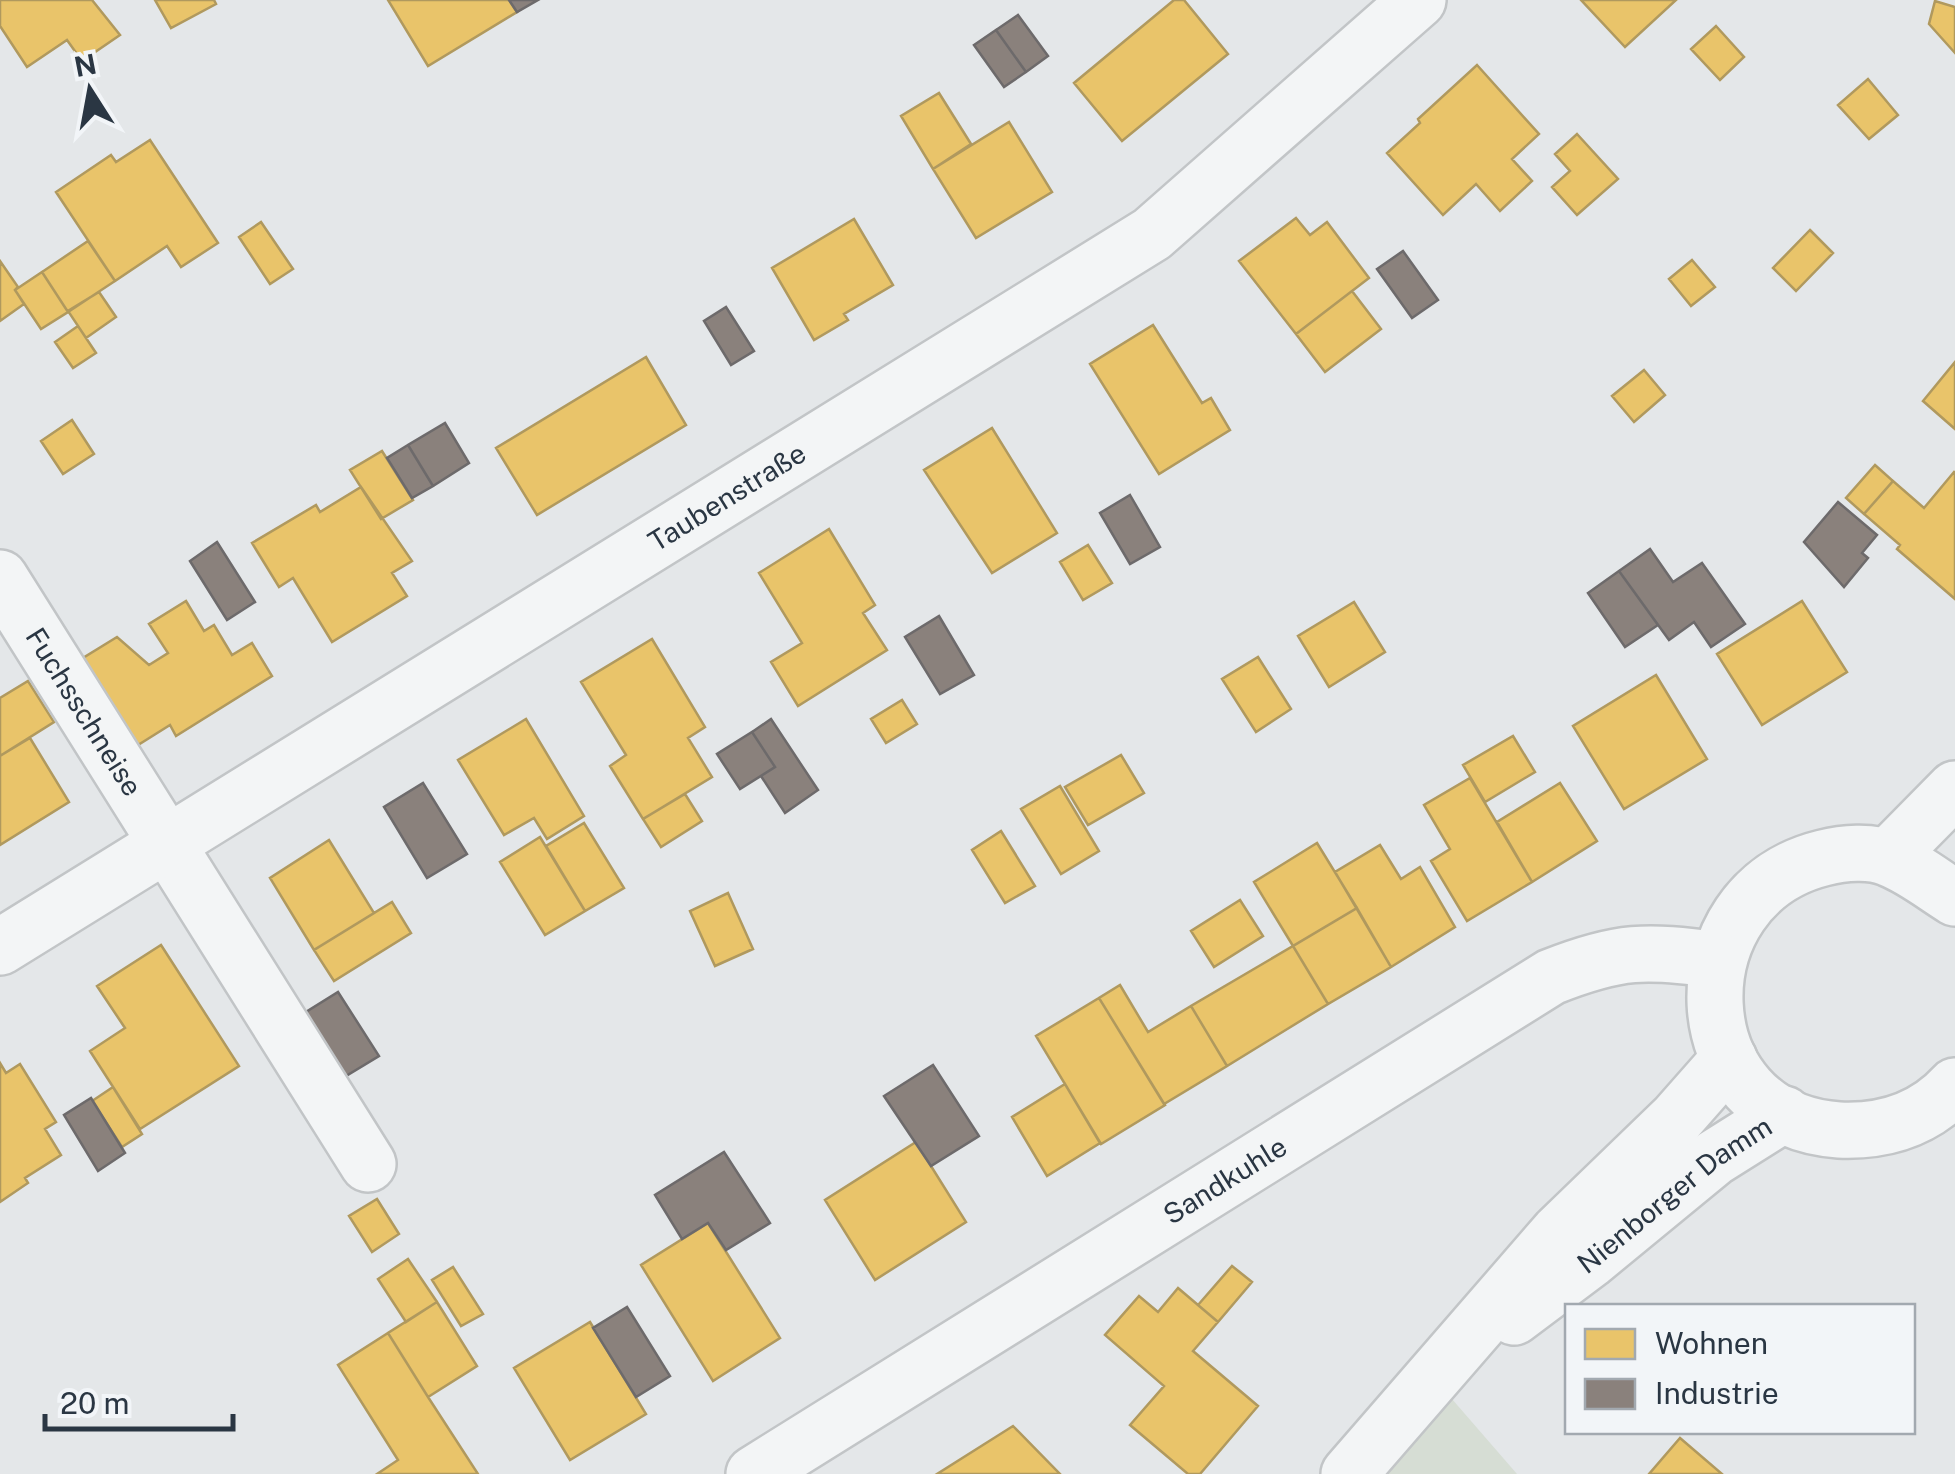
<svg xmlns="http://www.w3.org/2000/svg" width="1955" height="1474" viewBox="0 0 1955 1474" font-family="'Public Sans',sans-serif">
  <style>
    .green { fill: #d6ddd4 }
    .homes { fill: #e9c46a; stroke: #b0995e; stroke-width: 2.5 }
    .industry { fill: #8a817c; stroke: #6d6a6b; stroke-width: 2.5 }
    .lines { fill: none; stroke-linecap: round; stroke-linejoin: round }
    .minor-casing { stroke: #c2c5c7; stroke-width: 60 }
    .minor { stroke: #f3f5f6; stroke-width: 55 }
    .labels { text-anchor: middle; stroke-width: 10; stroke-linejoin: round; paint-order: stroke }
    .street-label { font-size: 28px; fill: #2a3643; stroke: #f2f5f8 }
  </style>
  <rect width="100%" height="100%" fill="#e4e7e9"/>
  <path class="green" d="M1445,1391l72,83h-135z"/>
  <path class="homes" d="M0,0h92l28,35 -38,26 -15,-21 -40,27 -27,-41z
    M155,0h59l2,4 -45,24z
    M388,0h121l8,12 -89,54z
    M1174,0h10l44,54 -106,87 -48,-58z
    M1581,0h95l-51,47z
    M1935,1l20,6v46l-26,-29z
    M1716,26l28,31 -24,23 -29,-31z
    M1477,65l62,69 -27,25 20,22 -32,30 -24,-27 -33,31 -56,-62 33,-30 -2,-4z
    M1868,79l30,36 -29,24 -31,-34z
    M939,93l32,51 -38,25 -32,-53z
    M1009,122l43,70 -76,46 -43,-69z
    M1577,134l41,45 -41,36 -25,-28 18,-16 -15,-17z
    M150,140l68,103 -37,24 -14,-21 -52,35 -59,-89 55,-37 5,7z
    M1296,218l14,17 17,-13 42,56 -73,56 -57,-73z
    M854,219l39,66 -49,29 4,6 -34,20 -42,-72z
    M261,222l32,47 -23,15 -31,-47z
    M1810,230l23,23 -37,38 -23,-23z
    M88,241l27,40 -47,31 -26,-40z
    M1692,260l23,27 -24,19 -22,-27z
    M0,261l18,26 -3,3 9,14 -24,17z
    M42,272l26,40 -27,17 -26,-39z
    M1352,291l29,38 -56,43 -29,-38z
    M99,292l17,25 -30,21 -18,-27z
    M1153,325l49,78 9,-5 19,32 -71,44 -69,-110z
    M78,326l18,27 -23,15 -18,-26z
    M646,357l40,68 -149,90 -41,-67z
    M1955,362v67l-32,-28z
    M1644,370l21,25 -31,27 -22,-26z
    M72,420l22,34 -31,20 -22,-33z
    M992,428l65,105 -65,40 -68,-103z
    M382,451l31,49 -32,19 -31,-49z
    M1875,465l18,16 -29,33 -18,-16z
    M1954,472l1,1v126l-58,-50 3,-4 -36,-31 29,-33 31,27z
    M361,487l51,74 -20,12 15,23 -75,46 -39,-64 -14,9 -27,-44 64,-38 4,7z
    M829,529l46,76 -12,8 24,37 -89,56 -27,-44 31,-19 -43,-70z
    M1088,545l24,38 -29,17 -23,-38z
    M186,601l18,30 10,-6 18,30 20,-12 20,33 -96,60 -6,-11 -32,20 -55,-87 34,-21 32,28 19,-12 -19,-29z
    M1802,601l45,71 -85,53 -45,-71z
    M1354,602l31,50 -56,35 -31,-51z
    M652,639l53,88 -17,11 24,39 -69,42 -33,-53 16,-11 -45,-73z
    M1258,657l33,52 -35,23 -34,-53z
    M1656,675l51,84 -83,50 -51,-83z
    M28,681l26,41 -54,34v-58z
    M902,700l15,24 -31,19 -15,-24z
    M526,719l58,97 -37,23 -13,-21 -30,17 -46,-75z
    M1513,736l22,36 -50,30 -22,-37z
    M30,738l39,64 -69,43v-89z
    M1121,755l23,38 -56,32 -23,-38z
    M1470,778l62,104 -65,39 -36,-60 19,-12 -26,-44z
    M1560,783l37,58 -65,41 -35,-60z
    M1060,786l39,65 -38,23 -40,-65z
    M685,794l17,27 -41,26 -18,-28z
    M584,823l40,65 -39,23 -39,-65z
    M1001,831l34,55 -30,17 -33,-53z
    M540,837l45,74 -40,24 -45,-73z
    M329,840l45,73 -60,37 -44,-72z
    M1317,843l40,65 -64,38 -39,-64z
    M1380,845l21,34 19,-12 35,60 -64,40 -56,-95z
    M728,893l25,56 -38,17 -25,-55z
    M1240,900l23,36 -49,31 -23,-36z
    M392,902l19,31 -77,48 -20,-31z
    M1357,908l34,59 -63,37 -35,-58z
    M161,945l78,121 -99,63 -50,-78 35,-23 -28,-42z
    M1293,946l35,58 -101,62 -36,-60z
    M1120,985l28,47 43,-26 36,60 -63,38 -65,-106z
    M1099,998l66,107 -64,39 -65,-108z
    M0,1063l6,10 14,-9 36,58 -11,7 16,26 -36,23 3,5 -28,19z
    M1065,1084l35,59 -53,33 -35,-59z
    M113,1087l29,47 -20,13 -30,-46z
    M916,1142l50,80 -91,58 -50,-80z
    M377,1199l22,35 -27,18 -23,-36z
    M708,1223l72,115 -67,43 -72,-116z
    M408,1259l29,43 -31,20 -28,-43z
    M1232,1266l20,16 -34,40 -20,-17z
    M453,1267l30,47 -22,12 -29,-46z
    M1178,1288l40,34 -25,29 65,55 -58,68h-12l-58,-49 34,-39 -59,-51 34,-39 19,16z
    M437,1302l40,64 -49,31 -40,-64z
    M590,1322l56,92 -76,46 -56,-92z
    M388,1333l40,64 50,77h-101l21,-14 -60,-95z
    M1013,1426l47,48h-123z
    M1680,1438l42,36h-73z"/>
  <path class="industry" d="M509,0h29l-21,12z
    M1018,15l30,41 -22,16 -30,-42z
    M996,30l30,42 -22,15 -30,-42z
    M1403,251l35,49 -26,18 -35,-49z
    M726,307l28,44 -23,14 -27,-44z
    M445,423l24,40 -36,23 -25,-41z
    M408,445l25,41 -21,12 -25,-40z
    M1130,495l30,52 -30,17 -30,-51z
    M1838,502l39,33 -15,18 6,5 -24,29 -40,-45z
    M217,542l38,60 -28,18 -37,-59z
    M1650,549l23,33 29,-19 43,61 -34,23 -17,-25 -25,18 -50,-69z
    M1619,571l39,54 -33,22 -37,-54z
    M939,616l35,59 -34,19 -35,-57z
    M771,719l47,71 -33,23 -24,-37 14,-9 -23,-35z
    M752,732l23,35 -35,22 -23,-35z
    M423,783l44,71 -40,24 -43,-71z
    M338,992l41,64 -33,20 -40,-64z
    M933,1065l46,71 -48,30 -47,-70z
    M91,1098l34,55 -27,18 -34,-56z
    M724,1152l46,71 -44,27 -18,-27 -26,16 -27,-44z
    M627,1307l43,69 -34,21 -43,-69z"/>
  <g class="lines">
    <g class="minor-casing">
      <g id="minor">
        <path id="s1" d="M0,578l368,586"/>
        <path d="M1888,857l67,-68"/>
        <path d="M1955,898c-21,-13 -42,-30 -65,-39 -19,-9 -47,-6 -67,-1 -150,37 -143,262 16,272 45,2 85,-10 116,-44"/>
        <path id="s2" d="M0,947l1152,-713 266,-234"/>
        <path id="s3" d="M1514,1317l76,-57 124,-102 70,-44"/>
        <path id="s4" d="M754,1474l797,-497c68,-27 95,-27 167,-17"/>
        <path d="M1349,1474l210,-242 118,-114 52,-59"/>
      </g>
    </g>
    <use href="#minor" class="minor"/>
  </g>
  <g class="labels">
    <g class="street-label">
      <text dy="10" stroke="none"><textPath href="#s2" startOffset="855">Taubenstraße</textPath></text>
      <text dy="10" stroke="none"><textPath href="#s1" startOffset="158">Fuchsschneise</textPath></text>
      <text dy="10" stroke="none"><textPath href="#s4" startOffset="555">Sandkuhle</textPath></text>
      <text dy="10" stroke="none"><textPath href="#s3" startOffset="202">Nienborger Damm</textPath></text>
    </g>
  </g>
  <rect x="1565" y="1304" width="350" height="130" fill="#f2f5f8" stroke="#a2a9b0" stroke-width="2.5"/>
  <rect x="1585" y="1329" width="50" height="30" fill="#e9c46a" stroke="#a2a9b0" stroke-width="2.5"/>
  <text x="1655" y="1354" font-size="30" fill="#2a3643">Wohnen</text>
  <rect x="1585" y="1379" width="50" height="30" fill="#8a817c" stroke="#a2a9b0" stroke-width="2.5"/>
  <text x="1655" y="1404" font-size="30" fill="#2a3643">Industrie</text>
  <g transform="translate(90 90) rotate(349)" stroke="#f2f5f8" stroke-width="8" paint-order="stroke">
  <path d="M0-8L18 38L0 25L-18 38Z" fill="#2a3643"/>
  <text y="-15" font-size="28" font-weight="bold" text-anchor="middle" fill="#2a3643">N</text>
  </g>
  <path d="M45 1414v15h188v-15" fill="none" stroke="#2a3643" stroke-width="5"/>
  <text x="60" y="1414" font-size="30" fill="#2a3643" stroke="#f2f5f8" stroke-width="8" paint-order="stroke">20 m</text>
</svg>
